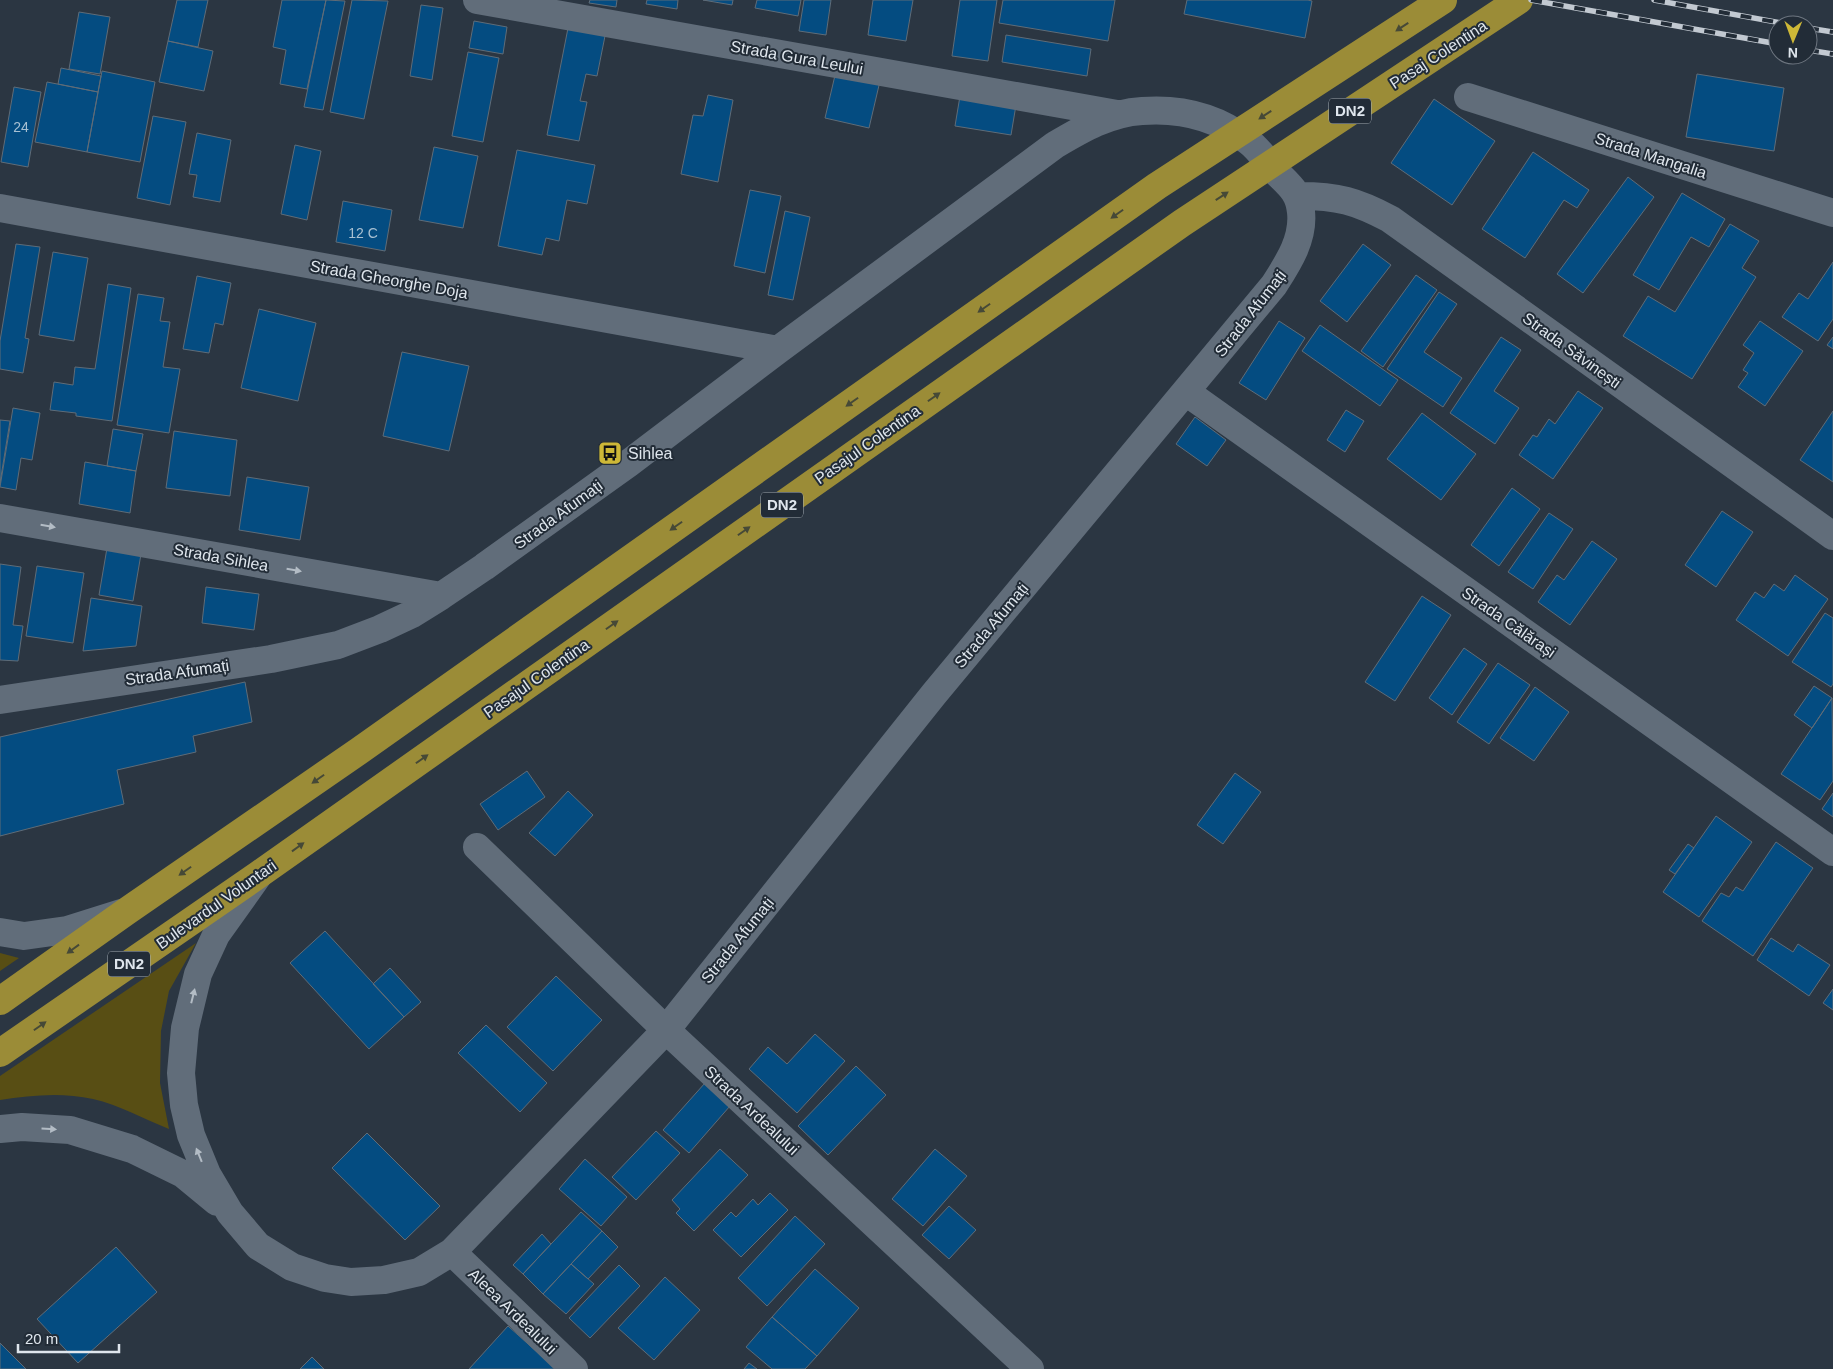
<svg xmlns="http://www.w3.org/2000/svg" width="1833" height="1369" viewBox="0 0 1833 1369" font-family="Arial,sans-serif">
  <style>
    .green { fill: #584e14 }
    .building { fill: #044c81; stroke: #5f6c78 }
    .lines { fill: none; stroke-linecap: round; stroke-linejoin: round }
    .minor { stroke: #616d7a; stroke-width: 28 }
    .highway { stroke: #9b8c37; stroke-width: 28 }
    .rail-casing { stroke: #c2c9d1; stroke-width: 5.5 }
    .rail { stroke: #222c37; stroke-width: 4; stroke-dasharray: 11; stroke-linecap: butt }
    .oneway { fill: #464937 }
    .oneway2 { fill: #b3bcc5 }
    .labels { text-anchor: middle; stroke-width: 4; stroke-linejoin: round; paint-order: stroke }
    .number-label { font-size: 14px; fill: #a8c0d2 }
    .shield { fill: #222c37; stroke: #a6aeb6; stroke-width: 1 }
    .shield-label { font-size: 15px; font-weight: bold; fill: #dfe6ed }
    .street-label { font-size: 16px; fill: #dfe6ed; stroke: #222c37 }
    .poi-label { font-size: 16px; fill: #dfe6ed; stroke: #222c37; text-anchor: start }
  </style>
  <rect width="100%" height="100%" fill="#2b3642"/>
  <path class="green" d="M196,943l-27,48 -8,40 -1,52 9,46c-25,-10 -50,-24 -76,-30 -31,-7 -62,-4 -93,1v-24z
    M0,953l19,5 -19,13z"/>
  <path class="building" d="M177,0h31l-10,47 -30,-6z
    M282,0h44l-19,89 -27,-5 6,-34 -13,-3z
    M326,0l19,1 -22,109 -19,-3z
    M352,0l36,1 -24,118 -34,-7z
    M590,0h27l-1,7 -27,-4z
    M647,0h31l-1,9 -31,-5z
    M703,0h30l-1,5z
    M757,0h44l-3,16 -43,-8z
    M804,0h27l-5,35 -27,-4z
    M873,0h40l-7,41 -38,-6z
    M960,0h37l-9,61 -36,-5z
    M1003,0h112l-7,41 -109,-18z
    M1187,0h121l4,1 -7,37 -121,-24z
    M421,5l22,3 -11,72 -22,-4z
    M79,12l31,5 -10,57 -31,-5z
    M474,21l33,6 -4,27 -34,-6z
    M569,23l37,8 -9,45 -11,-2 -6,27 7,1 -8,39 -32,-6z
    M1006,35l85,14 -4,27 -85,-14z
    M168,41l45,10 -9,40 -45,-9z
    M468,52l31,6 -16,84 -31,-6z
    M61,68l40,8 -3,16 -40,-8z
    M102,71l53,11 -15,80 -53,-10z
    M836,71l44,10 -11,47 -44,-10z
    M1697,74l87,14 -10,63 -88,-14z
    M47,82l51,10 -11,60 -52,-10z
    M14,87l27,5 -13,75 -27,-5z
    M708,95l25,5 -15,82 -37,-8 12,-59 10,1z
    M960,96l56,9 -5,30 -56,-9z
    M1434,99l61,42 -43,64 -61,-42z
    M153,116l33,6 -16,83 -33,-7z
    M197,133l34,7 -11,62 -27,-5 4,-22 -8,-1z
    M295,145l26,6 -14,69 -26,-6z
    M434,147l44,9 -15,72 -44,-8z
    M517,150l78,15 -8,39 -20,-4 -8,41 -13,-3 -4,17 -44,-9z
    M1533,152l56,38 -12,18 -13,-8 -39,58 -43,-29z
    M1628,177l26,20 -71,96 -26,-19z
    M750,190l31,6 -16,77 -31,-7z
    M1682,193l43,26 -16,28 -18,-10 -32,53 -26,-15z
    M343,201l49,9 -7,41 -49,-9z
    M785,211l25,6 -17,83 -25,-5z
    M1730,224l29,17 -17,27 14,9 -64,102 -69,-43 25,-40 27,16z
    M16,244l24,3 -15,91 4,1 -6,34 -23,-4v-28z
    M1363,244l28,21 -44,57 -27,-21z
    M53,252l35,6 -14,83 -35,-6z
    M1833,262v57l-15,22 -36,-24 17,-24 9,6z
    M1416,275l21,15 -54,77 -22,-16z
    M197,276l34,7 -8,42 -8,-2 -6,30 -26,-4z
    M108,284l23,4 -19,133 -36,-5v-3l-26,-3 4,-28 19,3 2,-18 20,2z
    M1439,292l18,12 -33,48 38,26 -19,29 -56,-38z
    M138,294l26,4 -4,23 10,1 -7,45 17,2 -11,64 -52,-8z
    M259,309l57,14 -18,78 -57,-13z
    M1279,321l26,17 -39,62 -27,-17z
    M1760,321l43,30 -38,55 -27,-19 10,-14 -5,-3 11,-17 -11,-8z
    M1320,325l78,55 -18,26 -78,-55z
    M1501,337l20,13 -27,41 25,17 -24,36 -45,-31z
    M1833,337v12l-6,-4z
    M402,352l67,14 -20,85 -66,-15z
    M1578,391l25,17 -50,71 -34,-24 14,-20 4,2 12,-18 6,5z
    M13,408l27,5 -8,47 -11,-2 -5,32 -16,-3z
    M1346,410l18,11 -19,31 -18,-12z
    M1833,411v71l-33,-22z
    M1422,413l54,41 -35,46 -54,-41z
    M1195,417l31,23 -19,26 -31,-22z
    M0,420l10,1 -10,62z
    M113,429l30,5 -7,37 -29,-5z
    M174,431l63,9 -7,56 -64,-8z
    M85,462l51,9 -6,42 -51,-9z
    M247,477l62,10 -9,53 -61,-10z
    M1512,488l28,21 -41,57 -28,-21z
    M1722,511l31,21 -37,55 -31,-22z
    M1549,513l24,16 -40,60 -25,-17z
    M1592,541l25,18 -47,66 -32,-23 19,-27 7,5z
    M107,548l34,6 -8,47 -34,-6z
    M0,564l21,3 -8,58 10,1 -5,35 -18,-1z
    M37,566l47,7 -11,70 -47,-7z
    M1795,575l33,24 -40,57 -52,-36 19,-28 9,6 10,-14 10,7z
    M206,587l53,7 -5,36 -52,-7z
    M1422,596l29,19 -56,86 -30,-19z
    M91,598l51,8 -6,40 -53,5z
    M1825,613l8,5v66l-2,3 -39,-25z
    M1464,648l23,16 -35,51 -23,-17z
    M1498,663l32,22 -41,59 -32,-22z
    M245,682l7,40 -59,14 3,16 -79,18 7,34 -124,32v-99z
    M1814,686l18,12 -20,30 -18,-13z
    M1535,687l34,25 -35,49 -34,-23z
    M1832,698l1,83 -13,19 -39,-26z
    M527,771l18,26 -47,33 -18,-26z
    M1235,773l26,19 -38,52 -26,-19z
    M568,791l25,24 -38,41 -26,-23z
    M1833,793v24l-11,-8z
    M1716,816l36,26 -53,75 -36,-25z
    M1776,842l37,26 -60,88 -51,-35 19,-28 8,4 7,-10 7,4z
    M1688,844l6,4 -19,26 -6,-4z
    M325,931l79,86 -35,32 -79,-86z
    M1771,938l22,14 5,-8 32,21 -21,31 -52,-36z
    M390,968l31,34 -17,15 -31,-33z
    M556,976l46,44 -49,51 -46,-44z
    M1833,989v21l-10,-7z
    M486,1025l61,58 -27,29 -62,-59z
    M815,1034l30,27 -48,52 -48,-44 19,-22 19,17z
    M856,1066l30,29 -58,60 -30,-29z
    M705,1083l25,23 -41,47 -26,-23z
    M656,1131l24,22 -44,47 -24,-23z
    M367,1133l73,73 -35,34 -73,-72z
    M720,1149l28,26 -54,56 -18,-18 4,-4 -8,-9z
    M935,1149l32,27 -44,50 -31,-27z
    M585,1159l42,38 -26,29 -42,-37z
    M770,1193l18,17 -47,47 -28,-27 18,-18 5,5 17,-18 5,6z
    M949,1206l27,24 -27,29 -27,-24z
    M581,1212l21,19 -59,63 -20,-20z
    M795,1216l30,28 -58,62 -29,-28z
    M602,1231l16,16 -30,32 -17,-15z
    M542,1234l9,10 -28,30 -10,-9z
    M116,1247l41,45 -79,71 -41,-44z
    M571,1264l23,20 -28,30 -23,-20z
    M619,1265l21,21 -50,52 -21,-20z
    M815,1269l44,39 -42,48 -45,-39z
    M665,1277l35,33 -46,50 -36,-32z
    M772,1317l45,39 -12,13h-33l-26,-22z
    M508,1326l48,43h-87z
    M0,1343l26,26h-26z
    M312,1357l12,12h-24z
    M749,1363l8,6h-13z"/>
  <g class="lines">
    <path class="minor" d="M477,0l640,114
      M1468,97l365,116
      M1299,196c39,0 57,5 91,23l443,317
      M0,208l778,142
      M1186,392l647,460
      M0,518l441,78
      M0,700l271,-41 67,-14 42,-16 32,-15 29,-18 43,-29 145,-104 149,-113 277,-205c27,-16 54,-32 87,-34 39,-3 75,6 106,30 11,8 19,21 28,31 14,14 23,20 25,40 3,27 -13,51 -27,73l-340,409 -268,336 -214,222 -33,20 -35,8 -33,2 -26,-4 -33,-11 -34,-21 -28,-33 -23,-39 -16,-39 -7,-30 -3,-32 4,-45 13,-54 18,-39 42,-59
      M477,847l189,183 364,339
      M0,932l24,4 43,-6 54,-17
      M0,1129l22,-2 48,3 62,19 51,25 34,28
      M452,1252l122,117"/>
    <path class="highway" d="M0,1001l127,-90 232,-160 798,-565 286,-186
      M0,1053l258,-178 924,-652 337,-223"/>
    <g class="rail-casing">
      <path id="rail" d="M1531,0l247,44
        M1654,0l138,25
        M1808,28l25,4
        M1808,50l25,4"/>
    </g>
    <use href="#rail" class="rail"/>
  </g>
  <defs><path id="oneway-solid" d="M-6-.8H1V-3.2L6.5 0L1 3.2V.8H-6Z" transform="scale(1.25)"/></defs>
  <g class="oneway">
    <use href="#oneway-solid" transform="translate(1402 27) rotate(147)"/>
    <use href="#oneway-solid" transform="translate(1265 115) rotate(147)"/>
    <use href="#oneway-solid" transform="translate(1222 196) rotate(-33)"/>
    <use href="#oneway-solid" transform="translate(1117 214) rotate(145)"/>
    <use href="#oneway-solid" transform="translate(984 308) rotate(145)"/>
    <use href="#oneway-solid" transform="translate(934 397) rotate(-35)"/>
    <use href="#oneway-solid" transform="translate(852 402) rotate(145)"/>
    <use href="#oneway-solid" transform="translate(676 526) rotate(145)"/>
    <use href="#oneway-solid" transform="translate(744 531) rotate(-35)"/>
    <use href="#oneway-solid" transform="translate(612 625) rotate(-35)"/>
    <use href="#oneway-solid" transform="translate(422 759) rotate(-35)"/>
    <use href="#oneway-solid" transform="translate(318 779) rotate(145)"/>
    <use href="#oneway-solid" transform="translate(298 847) rotate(-36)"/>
    <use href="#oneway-solid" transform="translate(185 871) rotate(145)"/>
    <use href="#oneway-solid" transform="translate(73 949) rotate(144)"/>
    <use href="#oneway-solid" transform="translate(40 1026) rotate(-35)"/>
  </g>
  <g class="oneway2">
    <use href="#oneway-solid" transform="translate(48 526) rotate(10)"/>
    <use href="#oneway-solid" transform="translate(294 570) rotate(10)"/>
    <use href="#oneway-solid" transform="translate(193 996) rotate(-76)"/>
    <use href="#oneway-solid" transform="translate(49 1129) rotate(4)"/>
    <use href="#oneway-solid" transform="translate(199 1155) rotate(-112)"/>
  </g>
  <defs>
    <g id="bus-square" transform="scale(1.25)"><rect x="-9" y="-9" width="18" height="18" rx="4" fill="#ceb837" stroke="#222c37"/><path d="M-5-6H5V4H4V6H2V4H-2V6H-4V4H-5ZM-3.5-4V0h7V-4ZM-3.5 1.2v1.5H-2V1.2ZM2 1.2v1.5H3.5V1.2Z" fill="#111"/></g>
  </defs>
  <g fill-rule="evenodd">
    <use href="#bus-square" x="610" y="453"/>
  </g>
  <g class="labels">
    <g class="number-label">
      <text x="21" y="132">24</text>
      <text x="363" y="238">12 C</text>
    </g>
    <g class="shield">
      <rect x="1329" y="98.5" width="42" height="25" rx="4"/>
      <rect x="761" y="492.5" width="42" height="25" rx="4"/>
      <rect x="108" y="951.5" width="42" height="25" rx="4"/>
    </g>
    <g class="shield-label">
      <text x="1350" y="116">DN2</text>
      <text x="782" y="510">DN2</text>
      <text x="129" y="969">DN2</text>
    </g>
    <g class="street-label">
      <text transform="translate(1438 54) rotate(-33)" y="6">Pasaj Colentina</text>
      <text transform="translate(797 57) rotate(10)" y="6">Strada Gura Leului</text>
      <text transform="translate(1651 155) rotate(18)" y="6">Strada Mangalia</text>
      <text transform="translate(389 279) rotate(10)" y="6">Strada Gheorghe Doja</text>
      <text transform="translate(1250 313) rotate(-52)" y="6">Strada Afumați</text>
      <text transform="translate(1572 350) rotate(36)" y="6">Strada Săvinești</text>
      <text transform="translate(867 444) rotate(-35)" y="6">Pasajul Colentina</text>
      <text transform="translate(558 514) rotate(-36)" y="6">Strada Afumați</text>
      <text transform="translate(221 557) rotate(10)" y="6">Strada Sihlea</text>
      <text transform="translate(1509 622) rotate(35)" y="6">Strada Călărași</text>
      <text transform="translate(991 625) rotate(-50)" y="6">Strada Afumați</text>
      <text transform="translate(177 672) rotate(-8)" y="6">Strada Afumați</text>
      <text transform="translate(536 678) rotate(-35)" y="6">Pasajul Colentina</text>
      <text transform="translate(216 904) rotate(-35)" y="6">Bulevardul Voluntari</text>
      <text transform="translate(737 940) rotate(-51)" y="6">Strada Afumați</text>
      <text transform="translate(752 1110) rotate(43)" y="6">Strada Ardealului</text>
      <text transform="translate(513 1311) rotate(44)" y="6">Aleea Ardealului</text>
    </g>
    <g class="poi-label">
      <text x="628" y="459">Sihlea</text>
    </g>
  </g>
  <g transform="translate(1793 40) rotate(181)"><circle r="24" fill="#222c37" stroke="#6e7680"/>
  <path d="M0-4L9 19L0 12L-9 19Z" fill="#ceb837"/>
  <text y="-8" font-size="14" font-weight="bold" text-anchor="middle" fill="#dfe6ed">N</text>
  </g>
  <path d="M18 1344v8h101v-8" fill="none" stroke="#dfe6ed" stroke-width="2.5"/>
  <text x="25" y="1344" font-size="15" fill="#dfe6ed" stroke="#222c37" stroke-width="4" paint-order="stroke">20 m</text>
</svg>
